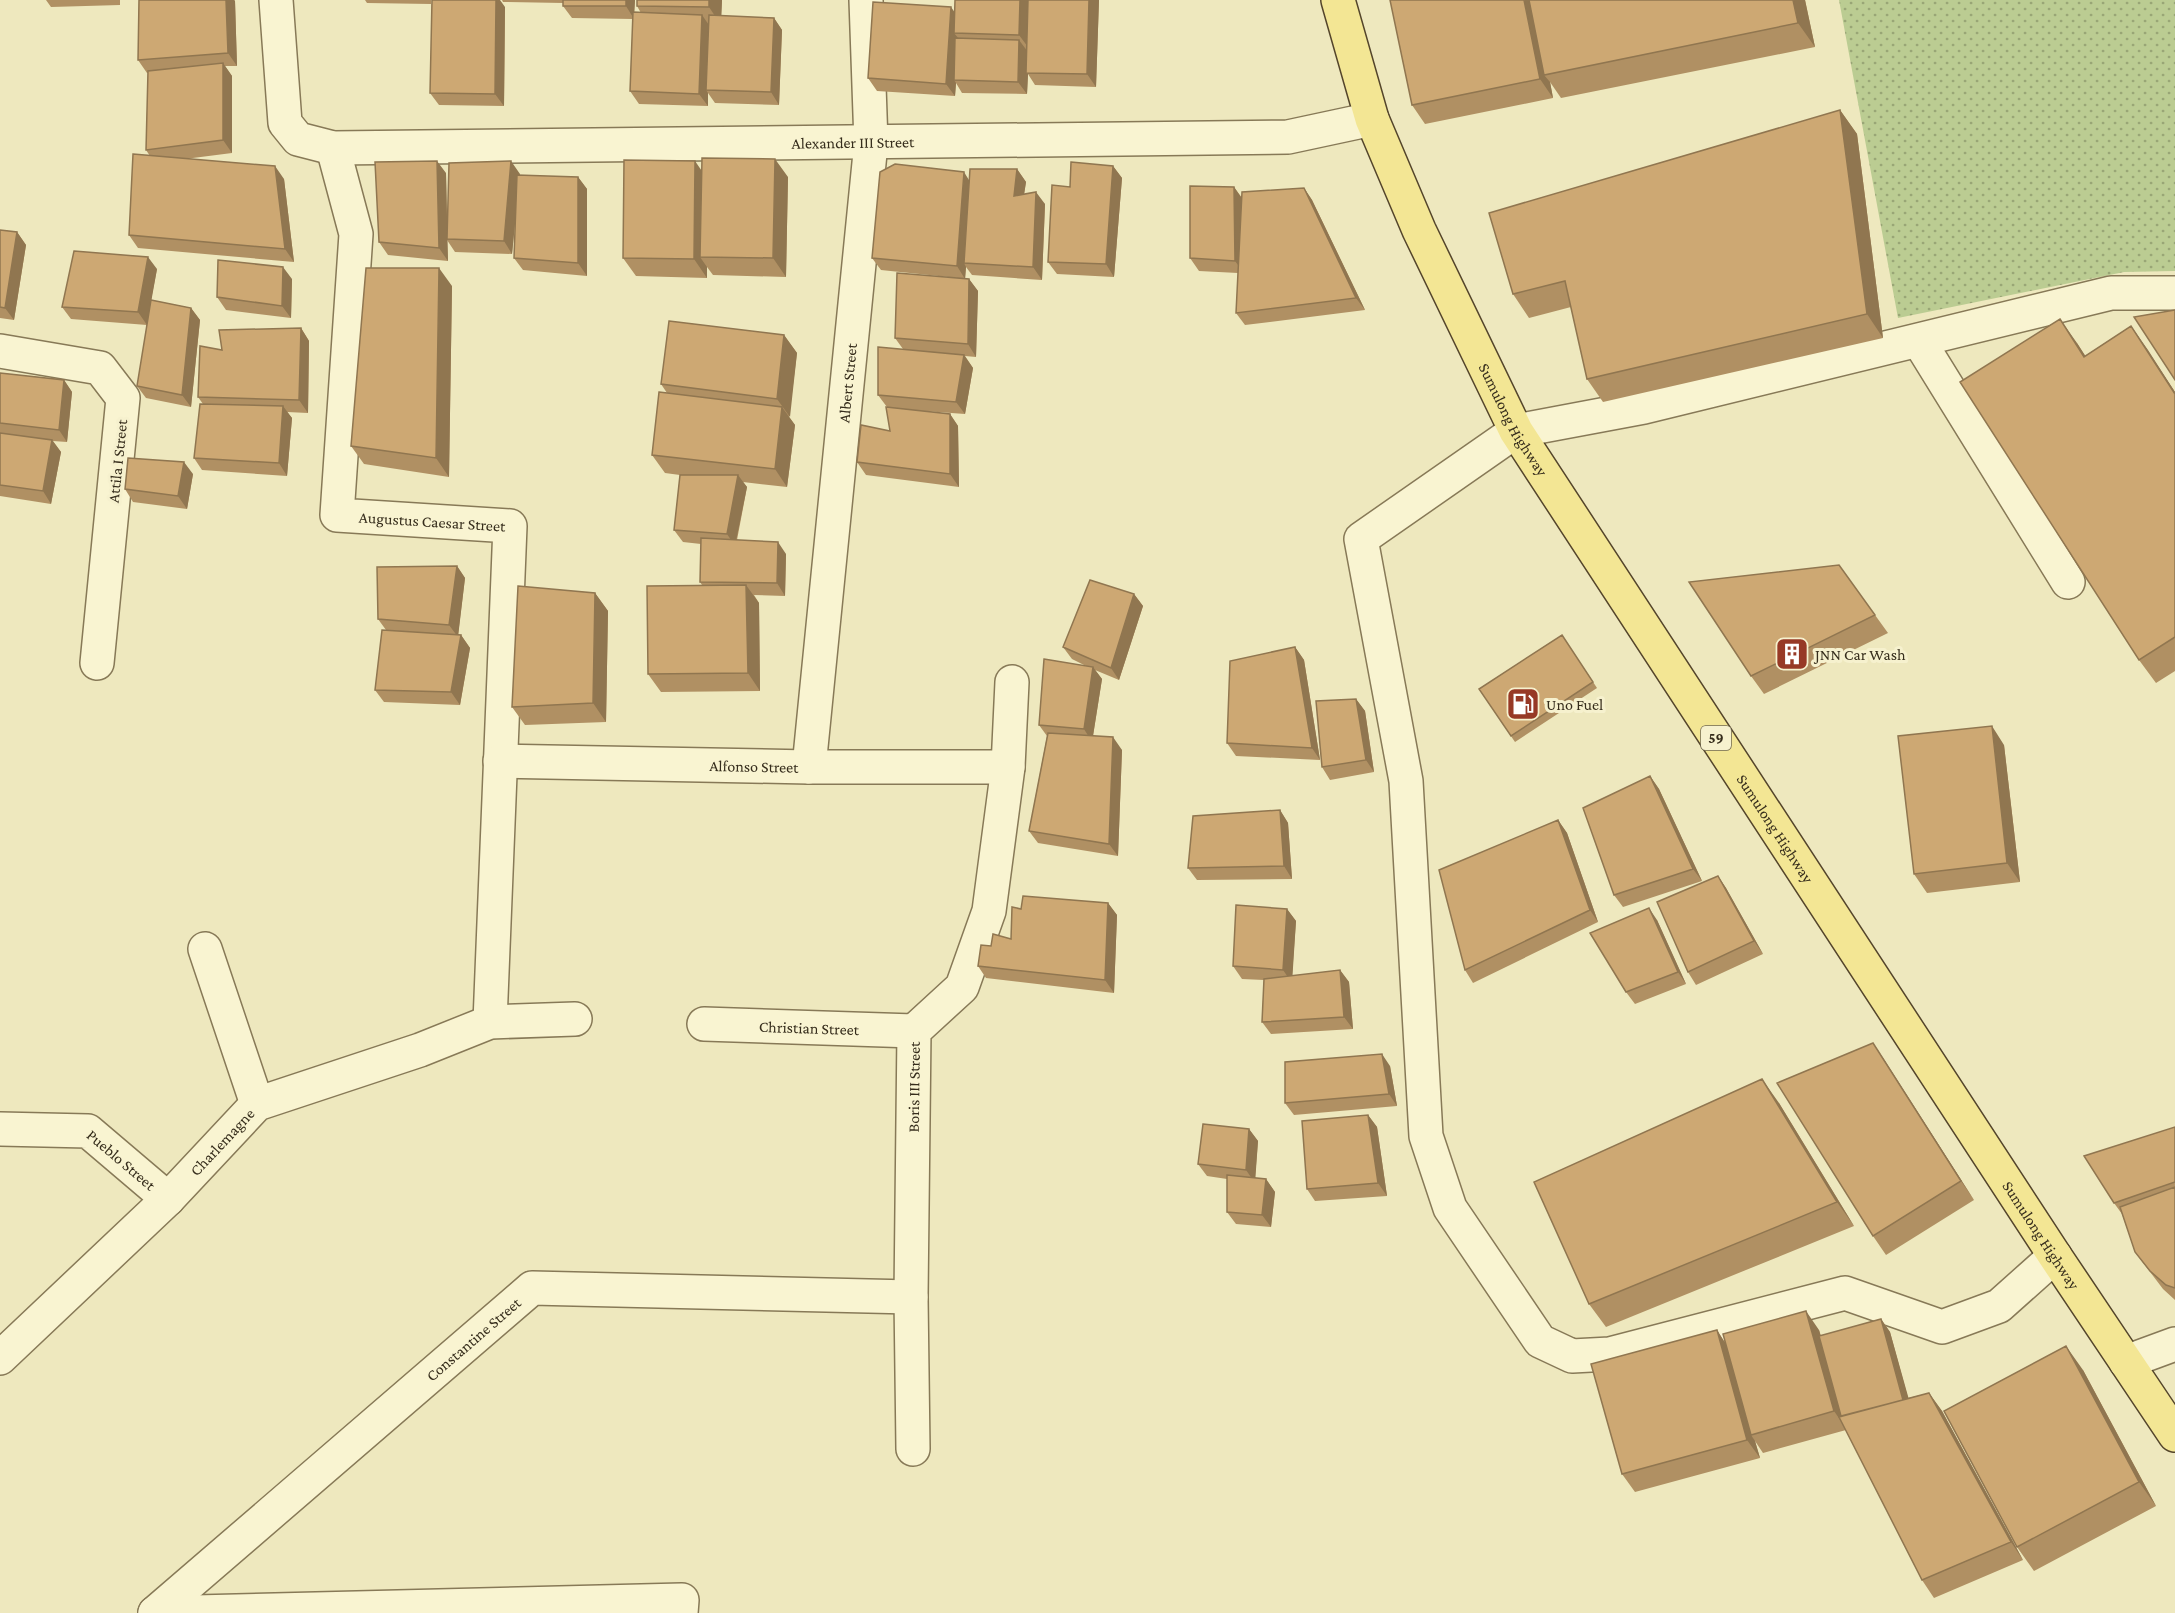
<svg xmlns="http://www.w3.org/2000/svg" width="2175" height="1613" viewBox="0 0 2175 1613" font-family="'Crimson Pro',serif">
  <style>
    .green { fill: url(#green-dots) }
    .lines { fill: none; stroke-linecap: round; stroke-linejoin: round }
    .minor-casing { stroke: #877957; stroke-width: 36 }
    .major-casing { stroke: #54452b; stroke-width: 36 }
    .minor { stroke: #f9f4d1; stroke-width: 33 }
    .major { stroke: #f3e694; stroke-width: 33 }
    .wall { fill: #b09063 }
    .shaded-wall { fill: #907650 }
    .building { fill: #cda873; stroke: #907650; stroke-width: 1.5 }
    .labels { text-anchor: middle; stroke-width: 6; stroke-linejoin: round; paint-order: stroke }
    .shield { fill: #f6f1ce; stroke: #706851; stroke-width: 1.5 }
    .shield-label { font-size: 15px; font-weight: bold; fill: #362d1c }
    .street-label { font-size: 16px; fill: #362d1c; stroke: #f6f1ce }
    .poi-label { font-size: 16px; fill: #362d1c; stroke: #f6f1ce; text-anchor: start }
  </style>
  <defs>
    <pattern id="green-dots" width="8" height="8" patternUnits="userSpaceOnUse" patternTransform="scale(1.5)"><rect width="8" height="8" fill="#bbcc92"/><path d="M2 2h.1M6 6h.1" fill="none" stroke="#99a676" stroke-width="1.8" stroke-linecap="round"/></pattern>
  </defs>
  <rect width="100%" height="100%" fill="#eee8be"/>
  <path class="green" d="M1839,0h336v271l-51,1 -226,46z"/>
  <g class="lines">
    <g class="minor-casing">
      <g id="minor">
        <path id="s1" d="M276,0l9,123 13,16 35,9 955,-11 84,-18"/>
        <path id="s2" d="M333,148l23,86 -19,281 173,11 -20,496"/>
        <path d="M1919,341l149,241"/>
        <path d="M0,351l100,17 23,30 -26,265"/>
        <path id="s3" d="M500,761l309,6h199"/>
        <path id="s4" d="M809,767l62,-624 -5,-143"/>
        <path d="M205,949l52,155"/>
        <path id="s5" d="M704,1024l210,7"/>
        <path id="s6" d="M0,1129l88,2 80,68"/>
        <path d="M2055,1256l-56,50 -57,21 -97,-34 -235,61 -38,2 -32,-15 -90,-133 -24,-72 -20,-355 -45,-242 155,-108 128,-24 467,-114h64"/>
        <path id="s7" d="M0,1358l168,-159 89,-95 163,-54 70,-28 85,-3"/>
        <path d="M2126,1362l49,-18"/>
        <path id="s8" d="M913,1449l-2,-152 3,-266 48,-44 27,-76 19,-144 4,-85"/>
        <path id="s9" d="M155,1613l377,-325 379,9"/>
        <path d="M155,1613l527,-13 -1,13"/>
      </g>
    </g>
    <g class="major-casing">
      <g id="major">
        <path id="s10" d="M1338,0l34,119 47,111 97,201 539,825 120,179"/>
      </g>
    </g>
    <use href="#minor" class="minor"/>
    <use href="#major" class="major"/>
  </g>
  <path class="wall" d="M46,0h74v5l-69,2z
    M139,0h95l1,1 2,65h-12l7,10v77l-47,6 99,20 10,83 -156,-14 -9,-13 21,-79 -4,-6 2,-77h-1l-9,-13z
    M365,0h66v4l-64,-1z
    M502,0h133l-1,12 7,1 -4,-7 85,-6 -1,16 53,2 8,12 -3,75 -64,-2 -7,-10v13l-69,-2 -9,-13 3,-72 -61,-1 -9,-12v-3l-60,-1z
    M1099,0l-3,87 -61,-2 -7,-11 -1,20 -65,-1 -6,-10 -1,13 -78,-5 -9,-13 87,-65z
    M1805,0l10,47 -254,51 -11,-16 3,16 -128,26 -13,-19z
    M505,7l-1,99 -65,-1 -9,-12z
    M1840,110l17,24 26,204 -280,64 -16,-23 -16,-72 -42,11 -16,-24z
    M1113,166l9,12 -8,99 -57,-3 -9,-12 22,-75z
    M1017,169l9,13 -2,12 21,10 -3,76 -70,-5 -6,-8 -1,12h4l9,12 -2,66 -11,-1 8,12 -8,46 -41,-3 26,3 8,12 1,61 -93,-12 -9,-13 33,-31 -3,-24 -9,-12 25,-46 -8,-11 63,-60 -77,-8 -9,-12 98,-77z
    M702,170l86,7 -2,100 -73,-2 -6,-8v11l-71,-2 -13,-18z
    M446,173l1,52 73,-51 -1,2 59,1 9,12v87l-64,-6 -9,-12 1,-36 -3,32 -57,-2 -8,-12 1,21 -60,-6 -9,-13z
    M1234,187l8,11 62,-10 8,12 53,110 -120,15 -9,-12 2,-40 -39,-2 -9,-13z
    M0,230l17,2 9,13 -12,75 -14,-2z
    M157,269l-6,31 40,8 9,12 -9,87 -45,-9 -9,-12 10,-61 -76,-6 -9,-12z
    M292,279l-1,39 -65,-8 -9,-13z
    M452,286l-3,191 -85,-13 -13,-18z
    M2131,326l44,66v279l-19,12 -17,-23 -62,-317 8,13z
    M301,328l8,13 -1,72 -21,-1 5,6 -5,58 -85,-6 -8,-12 9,-54 -5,-7z
    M784,335l13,18 -8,64 6,8 -8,62 -44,-5 4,5 -10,53 49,14 -1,42 -31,-1 5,8 1,88 -99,1 -13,-18 54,-89 -2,-3 1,-38 -18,-2 -9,-12 6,-55 -15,-2 -13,-18 15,-62 -6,-9z
    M0,373l64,7 8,12 -5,50 -14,-1 8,11 -10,52 -51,-8z
    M193,474l-6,35 -54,-7 -8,-13z
    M457,566l8,12 -7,57h3l9,13 -10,57 -76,-3 -9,-12 11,-60 -8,-11z
    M595,593l13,18 -2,111 -81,3 -13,-18z
    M1134,594l9,12 -24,74 -24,-10 7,9 -9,57 29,14 -4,106 -80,-13 -9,-12 18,-95 -8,-11 47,-59 -14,-7 -9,-12z
    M1875,615l13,18 -124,61 -13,-18z
    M1562,635l35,53 -82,54 -36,-53z
    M1295,647l9,13 16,100 -84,-4 -9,-13z
    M1356,699l9,12 9,61 -44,8 -8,-13z
    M2004,745l16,137 -93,11 -13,-19z
    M1650,776l9,13 43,92 -79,26 -9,-12z
    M1280,810l8,13 4,56 -95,1 -9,-12z
    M1558,820l9,13 31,89 -125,61 -8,-13z
    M1718,876l8,12 37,66 -67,31 -8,-13z
    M1108,903l9,12 -3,78 -128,-15 -8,-12 13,-20 20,-7 10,-30z
    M1287,909l9,12 -4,55 48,-6 9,12 4,47 -82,5 -9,-12 2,-42 -22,-1 -9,-13z
    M1657,920l29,64 -51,20 -9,-12z
    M1873,1043l12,18 89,139 -88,55 -13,-19z
    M1390,1066l7,40 -103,9 -9,-12z
    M1779,1103l75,123 -248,101 -17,-23z
    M1368,1115l9,12 10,69 -72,5 -8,-12z
    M2175,1127v173l-12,-11 -28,-37 -13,-38 -8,-11z
    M1249,1129l9,12 -3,37 11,1 9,13 -4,35 -35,-3 -9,-12v-33l-20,-3 -9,-12z
    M1881,1319l9,13 18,66 21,-5 13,18 81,149 -89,38 -12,-18 -76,-150 -83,23 -8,-12 5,17 -125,34 -13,-18 95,-144 8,13 94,-13 2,6z
    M2083,1370l73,136 -122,65 -17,-24z"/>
  <path class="shaded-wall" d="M226,0h8l1,1 2,65 -9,-13z
    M496,0h4l5,7 -1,99 -9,-12z
    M626,0h9l-1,19 -8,-13z
    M709,0h13l-1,25 -12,-18z
    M1020,0h9l-1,47 -9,-12z
    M1089,0h10l-3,87 -9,-13z
    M1524,0h9l11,75 6,7 3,16 -13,-19z
    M1793,0h12l10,47 -17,-24z
    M951,7l9,13 -6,13 5,6 -5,41 2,3 -1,13 -9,-12z
    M702,15l9,13 -5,62 2,3v13l-9,-12z
    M774,18l8,12 -3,75 -8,-13z
    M1019,40l9,12 -2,21 2,1 -1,20 -9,-12z
    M223,63l9,13v77l-9,-13z
    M1840,110l17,24 26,204 -16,-24z
    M775,159l13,18 -2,100 -13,-19z
    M437,161l9,12 2,88 -9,-13z
    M511,161l9,13 -8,80 -8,-13z
    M695,161l13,19 -8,77 7,10v11l-13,-19z
    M275,166l9,13 10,83 -9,-13z
    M1113,166l9,12 -8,99 -8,-13z
    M1017,169l9,13 -4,26 -8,-12z
    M964,172l8,13 -8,78 2,4 -1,12 -8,-13z
    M578,177l9,12v87l-9,-13z
    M1234,187l9,13 1,73 -9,-12z
    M1304,188l8,12 53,110 -9,-12z
    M1036,192l9,12 -3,76 -9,-13z
    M17,232l9,13 -12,75 -9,-12z
    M148,257l9,12 -10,56 -9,-13z
    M283,267l9,12 -1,39 -9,-12z
    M439,268l13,18 -3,191 -13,-19z
    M969,279l9,12 -2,66 -8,-13z
    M191,308l9,12 -9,87 -9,-12z
    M2060,319l17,24 24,37 -17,-23z
    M2131,326l17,24 27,42v2z
    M301,328l8,13 -1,72 -9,-13z
    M784,335l13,18 -7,64 -13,-18z
    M964,355l9,13 -8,46 -9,-12z
    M64,380l8,12 -5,50 -8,-12z
    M283,406l9,12 -5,58 -8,-13z
    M782,407l13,18 -8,62 -12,-18z
    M950,414l8,12 1,61 -9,-13z
    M52,440l9,12 -10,52 -8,-13z
    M184,462l9,12 -6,35 -9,-13z
    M738,475l9,12 -12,59 -8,-12z
    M778,542l8,12 -1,42 -8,-13z
    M457,566l8,12 -7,59 -9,-12z
    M746,585l13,18 1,88 -12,-18z
    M595,593l13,18 -2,111 -13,-19z
    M1134,594l9,12 -24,74 -8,-12z
    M461,635l9,13 -10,57 -9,-13z
    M1295,647l9,13 16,100 -8,-12z
    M1093,667l9,12 -10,63 -8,-13z
    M1356,699l9,12 9,61 -8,-12z
    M1992,726l12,19 16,137 -13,-19z
    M1113,737l9,13 -4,106 -9,-12z
    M1650,776l9,13 43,92 -9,-12z
    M1280,810l8,13 4,56 -8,-13z
    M1558,820l9,13 31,89 -8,-12z
    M1718,876l8,12 37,66 -9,-13z
    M1108,903l9,12 -3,78 -9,-13z
    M1649,908l8,12 29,64 -8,-12z
    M1287,909l9,12 -4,62 -9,-13z
    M1340,970l9,12 4,47 -9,-12z
    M1873,1043l12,18 89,139 -13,-19z
    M1382,1054l8,12 7,40 -8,-12z
    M1762,1079l17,24 75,123 -17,-24z
    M1368,1115l9,12 10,69 -9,-13z
    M1249,1129l9,12 -3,42 -9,-13z
    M1266,1179l9,13 -4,35 -9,-12z
    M1806,1311l13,19 28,100 -13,-19z
    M1881,1319l9,13 23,82 -9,-12z
    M1717,1330l12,19 22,86 4,6 5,17 -13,-18z
    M2066,1346l17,24 73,136 -17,-24z
    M1929,1393l13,18 81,149 -12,-18z"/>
  <path class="building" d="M139,0h87l2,53 -90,7z
    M432,0h64l-1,94 -65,-1z
    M563,0h63v6h-63z
    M637,0h72v7l-72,-1z
    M955,0h65l-1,35 -65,-2z
    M1028,0h61l-2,74 -61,-1z
    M1390,0h134l16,79 -128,26z
    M1529,0h264l5,23 -254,52z
    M873,2l78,5 -5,77 -78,-6z
    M633,12l69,3 -3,79 -69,-3z
    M709,15l65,3 -3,74 -65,-2z
    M955,38l64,2 -1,42 -64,-2z
    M223,63v77l-77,10 2,-79z
    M1840,110l27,204 -280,65 -22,-98 -52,13 -24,-81z
    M133,154l142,12 10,83 -156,-14z
    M702,158l73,1 -2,99 -73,-1z
    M624,160l71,1 -1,98 -71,-1z
    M437,161l2,87 -60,-6 -4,-80z
    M511,161l-7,80 -57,-2 2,-76z
    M1071,162l42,4 -7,98 -58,-2 4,-77 18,2z
    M895,164l69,8 -7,94 -85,-8 8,-86z
    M970,169h47l-3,27 22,-4 -3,75 -69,-4z
    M517,175l61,2v86l-64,-5z
    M1190,186l44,1 1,74 -45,-3z
    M1304,188l52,110 -120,15 6,-121z
    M0,230l17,2 -12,76 -5,-1z
    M74,251l74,6 -10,55 -76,-5z
    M218,260l65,7 -1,39 -65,-9z
    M366,268h73l-3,190 -85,-12z
    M897,273l72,6 -1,65 -73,-6z
    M151,300l40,8 -9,87 -45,-9z
    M2175,310v70l-41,-63z
    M2060,319l24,38 47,-31 44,68v243l-36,23 -179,-278z
    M669,321l115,14 -7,64 -116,-15z
    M301,328l-2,72 -101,-3 2,-51 22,4 -3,-20z
    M878,347l86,8 -8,47 -78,-7z
    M0,373l64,7 -5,50 -59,-7z
    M659,392l123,15 -7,62 -123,-14z
    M200,404l83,2 -4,57 -85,-5z
    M886,407l64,7v60l-93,-12 4,-37 29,6z
    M0,433l52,7 -9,51 -43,-6z
    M128,458l56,4 -6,34 -53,-7z
    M680,475h58l-11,59 -53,-4z
    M701,538l77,4 -1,41 -77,-1z
    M1839,565l36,50 -124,61 -62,-94z
    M457,566l-8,59 -71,-6 -1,-52z
    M1090,580l44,14 -23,74 -48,-21z
    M746,585l2,88 -100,1 -1,-88z
    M518,586l77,7 -2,110 -81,4z
    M382,630l79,5 -10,57 -76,-2z
    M1562,635l31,47 -82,54 -32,-47z
    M1295,647l17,101 -85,-5 3,-82z
    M1044,659l49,8 -9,62 -45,-4z
    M1356,699l10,61 -44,7 -6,-66z
    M1992,726l15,137 -93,11 -16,-138z
    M1048,733l65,4 -4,107 -80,-13z
    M1650,776l43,93 -79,26 -31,-87z
    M1280,810l4,56 -96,2 5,-52z
    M1558,820l32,90 -125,60 -26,-100z
    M1718,876l36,65 -66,31 -31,-70z
    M1023,896l85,7 -3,77 -127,-14 3,-21 10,1 2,-12 18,5 1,-32 9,2z
    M1236,905l51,4 -4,61 -50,-4z
    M1649,908l29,64 -52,20 -36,-59z
    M1340,970l4,47 -82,5 2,-43z
    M1873,1043l88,138 -88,55 -96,-153z
    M1382,1054l7,40 -104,9v-41z
    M1762,1079l75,123 -248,102 -55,-122z
    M1368,1115l10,68 -71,6 -5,-68z
    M1203,1124l46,5 -3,41 -48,-6z
    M2175,1127v55l-61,21 -30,-47z
    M1227,1175l39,4 -4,36 -35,-3z
    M2175,1187v101l-9,-3 -16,-14 -15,-19 -15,-45z
    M1806,1311l28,100 -83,24 -28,-101z
    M1881,1319l22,81 -62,16 -22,-80z
    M1717,1330l30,110 -125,34 -31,-110z
    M2066,1346l73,136 -122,65 -73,-136z
    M1929,1393l82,149 -89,38 -83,-163z"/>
  <defs>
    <g id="building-square" transform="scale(1.725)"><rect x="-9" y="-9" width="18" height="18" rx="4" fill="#973926" stroke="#f6f1ce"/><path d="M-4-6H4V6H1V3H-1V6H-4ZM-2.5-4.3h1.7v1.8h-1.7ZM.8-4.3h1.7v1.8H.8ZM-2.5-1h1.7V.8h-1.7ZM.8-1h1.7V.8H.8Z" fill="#fff"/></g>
    <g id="fuel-square" transform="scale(1.725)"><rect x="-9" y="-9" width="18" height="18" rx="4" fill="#973926" stroke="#f6f1ce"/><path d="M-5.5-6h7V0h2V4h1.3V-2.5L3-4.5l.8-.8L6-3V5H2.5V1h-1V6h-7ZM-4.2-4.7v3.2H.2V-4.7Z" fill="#fff"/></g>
  </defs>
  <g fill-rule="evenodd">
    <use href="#building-square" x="1792" y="654"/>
    <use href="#fuel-square" x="1523" y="704"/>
  </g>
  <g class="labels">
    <rect class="shield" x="1701" y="726" width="30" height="24" rx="4.5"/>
    <g class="shield-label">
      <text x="1716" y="743">59</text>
    </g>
    <g class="street-label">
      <text dy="6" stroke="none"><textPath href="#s1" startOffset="700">Alexander III Street</textPath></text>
      <text dy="6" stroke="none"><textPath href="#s4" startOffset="386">Albert Street</textPath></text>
      <text dy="6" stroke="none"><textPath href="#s10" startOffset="456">Sumulong Highway</textPath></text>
      <text transform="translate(117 461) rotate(-84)" y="6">Attila I Street</text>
      <text dy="6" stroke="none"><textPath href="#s2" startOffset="466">Augustus Caesar Street</textPath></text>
      <text dy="6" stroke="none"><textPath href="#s3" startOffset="254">Alfonso Street</textPath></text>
      <text dy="6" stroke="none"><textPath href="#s10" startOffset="942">Sumulong Highway</textPath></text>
      <text dy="6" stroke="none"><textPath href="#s5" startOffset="105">Christian Street</textPath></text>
      <text dy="6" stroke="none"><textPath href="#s8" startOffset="362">Boris III Street</textPath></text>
      <text dy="6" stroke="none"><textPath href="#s7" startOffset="310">Charlemagne</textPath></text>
      <text dy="6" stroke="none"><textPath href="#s6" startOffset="132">Pueblo Street</textPath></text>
      <text dy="6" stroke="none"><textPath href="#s10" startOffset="1428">Sumulong Highway</textPath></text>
      <text dy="6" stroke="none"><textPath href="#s9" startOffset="420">Constantine Street</textPath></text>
    </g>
    <g class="poi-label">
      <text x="1815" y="660">JNN Car Wash</text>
      <text x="1546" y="710">Uno Fuel</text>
    </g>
  </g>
</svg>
